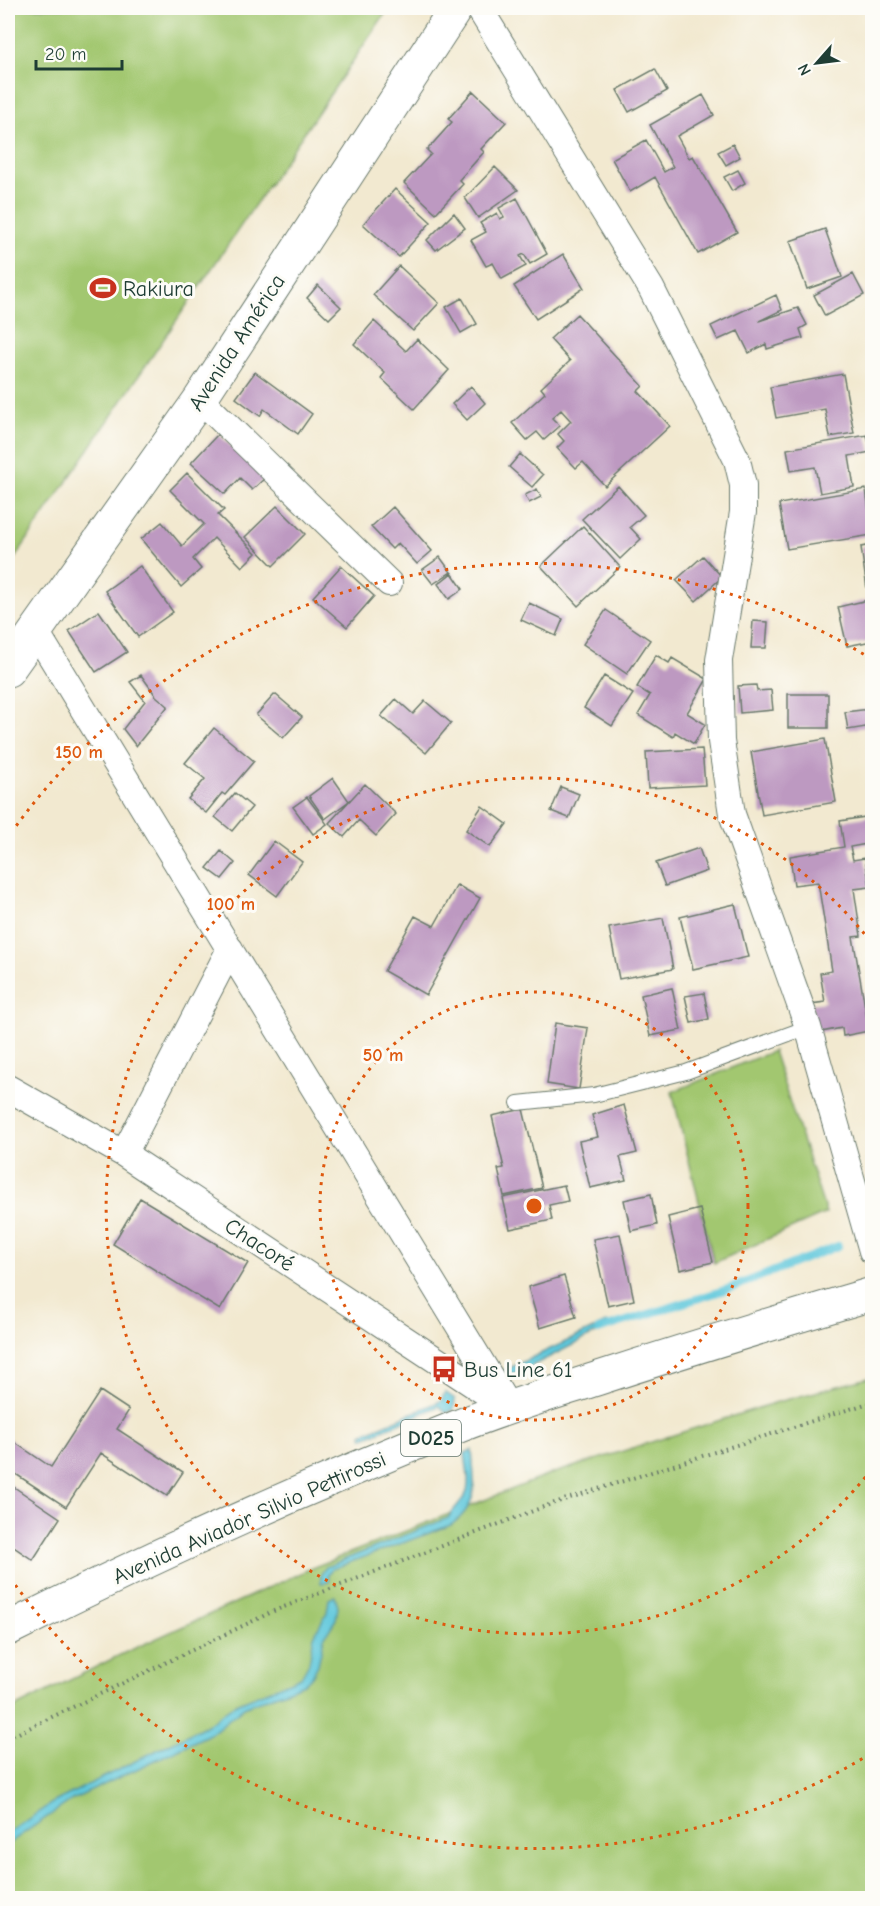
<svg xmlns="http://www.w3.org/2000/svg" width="880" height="1906" viewBox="0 0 880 1906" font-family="'Comic Neue',sans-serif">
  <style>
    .green { fill: #a2c770; stroke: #608252; stroke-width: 1.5 }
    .water { fill: #60c8dc; stroke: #408288; stroke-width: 1.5 }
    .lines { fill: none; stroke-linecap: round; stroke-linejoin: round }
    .stream { stroke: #60c8dc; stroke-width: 8 }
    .building { fill: #bd99c1 }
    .service-casing { stroke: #69796b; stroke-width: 16 }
    .minor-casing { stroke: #69796b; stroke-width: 28 }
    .secondary-casing { stroke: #69796b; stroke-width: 35 }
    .primary-casing { stroke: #69796b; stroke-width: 35 }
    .path { stroke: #69796b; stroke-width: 4; stroke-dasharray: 1.5 4.5; stroke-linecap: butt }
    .service { stroke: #fff; stroke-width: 14 }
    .minor { stroke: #fff; stroke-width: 26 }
    .secondary { stroke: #fff; stroke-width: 33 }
    .primary { stroke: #fff; stroke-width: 33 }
    .ring { fill: none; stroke: #de580e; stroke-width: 3; stroke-dasharray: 3 6 }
    .labels { text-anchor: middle; stroke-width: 6; stroke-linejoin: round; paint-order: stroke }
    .shield { fill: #fdfcf7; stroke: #62766e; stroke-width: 1.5 }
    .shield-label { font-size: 21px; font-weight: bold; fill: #1f3d34 }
    .poi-label { font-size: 22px; fill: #1f3d34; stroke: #fdfcf7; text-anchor: start }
    .street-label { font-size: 22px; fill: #1f3d34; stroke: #fdfcf7 }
    .centre { fill: #de580e; stroke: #fdfcf7; stroke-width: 3 }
    .ring-label { font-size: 18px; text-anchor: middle; font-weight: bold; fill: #de580e; stroke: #fdfcf7; stroke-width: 6; stroke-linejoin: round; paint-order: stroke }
  </style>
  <rect width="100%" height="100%" fill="#fdfcf7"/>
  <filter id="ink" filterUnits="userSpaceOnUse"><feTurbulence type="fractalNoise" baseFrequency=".0167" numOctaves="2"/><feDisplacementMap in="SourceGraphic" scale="12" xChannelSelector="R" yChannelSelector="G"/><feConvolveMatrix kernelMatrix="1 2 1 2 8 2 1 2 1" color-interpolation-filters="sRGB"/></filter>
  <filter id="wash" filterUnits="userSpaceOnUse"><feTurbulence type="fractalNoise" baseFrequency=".008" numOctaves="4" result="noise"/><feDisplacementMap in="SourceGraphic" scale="24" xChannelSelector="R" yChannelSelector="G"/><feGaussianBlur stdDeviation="1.35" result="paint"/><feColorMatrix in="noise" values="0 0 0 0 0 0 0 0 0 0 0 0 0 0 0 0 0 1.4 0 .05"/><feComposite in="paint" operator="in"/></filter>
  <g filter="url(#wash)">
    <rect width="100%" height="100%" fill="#f2e9d0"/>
    <path class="green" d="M8,8h381l-381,560z
      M773,1051l53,162 -112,50 -42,-171z
      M872,1377v521h-864v-187l114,-57 192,-87 237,-93 223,-71z"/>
    <path class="water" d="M606,1323l2,4 -80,41 -21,7 -4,-4z
      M445,1392l10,7 -1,10 -7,4 -8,-7 -75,32 -2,-4 79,-33z
      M472,1450c2,31 9,54 -21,75l-119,44 -4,6 1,7 -8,1v-9l5,-7 5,-2 117,-47c5,-8 11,-14 16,-21 8,-11 2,-31 1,-44z
      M335,1596l3,11 -2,12 -12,19 -6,27 -6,11 -8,8 -60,23 -32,26 -140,67 -64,44v-11l44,-30 153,-77 29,-21 67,-28 8,-14 5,-27 13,-24 2,-13z"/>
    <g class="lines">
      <path class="stream" d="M598,1330l133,-42 107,-42"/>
    </g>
    <g id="blocks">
      <path class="building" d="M655,69l12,22 -38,21 -12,-22z
        M473,91l33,31 -25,27 3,3 -25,28 4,4 -27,29 -32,-30 27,-29 -4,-4 25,-28 -4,-3z
        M703,95l11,20 -37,21 12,22 4,-2 44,76 -39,22 -43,-77 -25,15 -18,-33 34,-19 18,32 9,-5 -23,-42z
        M733,144l7,13 -14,8 -8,-13z
        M495,167l23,23 -40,28 -13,-20z
        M738,170l7,13 -13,8 -8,-14z
        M395,189l36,33 -32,35 -36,-33z
        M517,198l30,56 -17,10 -6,-10 -4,2 6,10 -24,13 -9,-16 -7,3 -15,-26 15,-8 -6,-9 17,-10 3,6 4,-2 -5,-9z
        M454,213l11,15 -29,22 -9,-10z
        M825,229l17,48 -35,12 -17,-48z
        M563,254l21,34 -48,31 -22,-33z
        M399,266l40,37 -26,28 -40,-36z
        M853,274l11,21 -39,21 -11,-21z
        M318,285l23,22 -12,12 -22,-21z
        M776,295l6,15 -23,11 39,-13 9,17 -7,4 3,9 -36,11 -1,-5 -17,9 -11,-22 -20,9 -7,-14z
        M462,298l15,26 -16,9 -15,-26z
        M577,314l66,72 -5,5 32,35 -65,60 -22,-24 -7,6 -19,-20 7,-7 -6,-7 13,-13 -10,-11 -9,8 8,8 -16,14 -7,-8 -10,8 -15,-17 33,-30 -4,-5 29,-27 -20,-22z
        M374,321l32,30 11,-12 32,31 -35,39 -33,-31 4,-5 -31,-29z
        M255,372l57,42 -14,20 -34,-25 -4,7 -24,-18z
        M843,374l11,59 -24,4 -5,-28 -49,9 -6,-31z
        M471,386l14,17 -18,17 -15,-16z
        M218,434l47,44 -13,12 -12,-12 -15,16 -34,-31z
        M867,435l4,17 -22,4 5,31 -34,6 -5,-26 -24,4 -4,-22z
        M520,454l23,21 -11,12 -23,-20z
        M187,473l37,37 -6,5 38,38 -14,14 -28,-29 -21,21 8,10 -20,18 -40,-48 21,-17 20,24 22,-22 -34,-34z
        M618,486l26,29 -14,12 11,12 -21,20 -38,-40z
        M537,489l4,8 -12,6 -4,-8z
        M866,489l6,46 -85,14 -8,-45z
        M277,506l28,28 -32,32 -28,-29z
        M393,507l39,44 -15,13 -19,-21 -6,6 -21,-22z
        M583,526l37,41 -42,39 -37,-40z
        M872,545v50l-4,1 -7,-49z
        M703,556l19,21 -26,24 -20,-21z
        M440,557l11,15 -18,12 -11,-14z
        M140,566l33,46 -35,25 -33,-46z
        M341,566l33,30 -27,31 -34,-30z
        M452,573l11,16 -14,10 -11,-15z
        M872,599v42l-25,5 -9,-39z
        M529,603l34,16 -7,17 -35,-16z
        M606,610l44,30 -23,34 -44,-30z
        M99,611l28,41 -31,20 -27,-41z
        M753,621l15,1 -2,26h-15z
        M656,655l13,8 3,-5 35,21 -20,34 18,11 -11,20 -19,-12 -2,5 -35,-22 12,-20 -13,-8z
        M141,675l15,21 12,10 -32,40 -13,-17 22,-28 -15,-19z
        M604,676l29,18 -21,32 -28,-18z
        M756,685l1,6 14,-1 2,20 -33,3 -2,-27z
        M275,694l27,23 -19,21 -27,-23z
        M788,694h40v34h-40z
        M396,699l17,15 12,-13 26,22 -25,30 -45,-37z
        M870,709l2,17 -24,4 -3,-18z
        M214,728l40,33 -29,34 -3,-2 -16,20 -18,-14 17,-20 -20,-16z
        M825,739l11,63 -74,13 -11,-63z
        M702,749l3,36 -57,3 -2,-36z
        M333,778l16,23 -24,18 -16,-23z
        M365,784l31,30 -20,22 -17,-16 -15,17 -15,-14z
        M561,787l18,7 -10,24 -18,-7z
        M235,793l17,14 -20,24 -17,-14z
        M307,797l20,27 -14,10 -20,-27z
        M482,806l25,18 -17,23 -24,-17z
        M872,816v27l-22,4 3,13 12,-2 5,29 -16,2 7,47 -8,1 16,94 -26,5 -1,-8 -26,5 -5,-29 14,-2 -5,-29 12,-2 -14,-89 -24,3 -4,-29 54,-9 -4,-26z
        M274,841l28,21 -25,34 -28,-21z
        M699,848l8,23 -42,15 -9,-23z
        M221,851l14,12 -13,16 -15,-11z
        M457,885l23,13 -54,97 -42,-24 31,-55 19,10z
        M735,904l13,53 -55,12 -13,-52z
        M663,918l10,51 -54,10 -10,-51z
        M672,988l9,42 -31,6 -9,-41z
        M704,993l5,26 -18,4 -6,-27z
        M555,1023l33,5 -9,61 -32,-5z
        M624,1105l13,48 -17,4 6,23 -36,8 -11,-47 19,-4 -6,-22z
        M523,1109l19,79 -38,8 -6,-27 6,-1 -12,-52z
        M564,1185l4,16 -19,4 3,15 -42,9 -7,-31z
        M651,1194l6,31 -26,6 -7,-31z
        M140,1198l108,65 -28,47 -107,-66z
        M700,1209l13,53 -33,8 -12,-53z
        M620,1234l14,66 -26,6 -15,-67z
        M564,1276l12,41 -36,11 -12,-41z
        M100,1391l29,19 -12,19 66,43 -16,24 -66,-43 -35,54 -58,-38v-31l43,29z
        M8,1483l52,35 -27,42 -25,-17z"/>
    </g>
  </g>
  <g filter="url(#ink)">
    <use href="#blocks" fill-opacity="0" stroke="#69796b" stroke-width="1.5"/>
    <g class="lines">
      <g class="service-casing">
        <path id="service" d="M518,1103l76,-8 92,-23 122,-45"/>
      </g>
      <g class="minor-casing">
        <path id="minor" d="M479,8l172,280 86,172 6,25v27l-24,148 2,81 11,73 76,213 64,224
          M200,399l189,184
          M35,630l474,778
          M8,1088l116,66 379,250
          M124,1154l106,-205"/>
      </g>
      <g class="secondary-casing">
        <path id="secondary" d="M8,670l192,-271 256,-391"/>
      </g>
      <g class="primary-casing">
        <path id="primary" d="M8,1629c147,-74 298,-142 451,-203 45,-18 91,-32 137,-47 92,-30 184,-58 276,-85"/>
      </g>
      <path class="path" d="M8,1738l268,-128 275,-106 321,-102"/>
      <use href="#service" class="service"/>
      <use href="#minor" class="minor"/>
      <use href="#secondary" class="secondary"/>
      <use href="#primary" class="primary"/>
    </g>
  </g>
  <g class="ring">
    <circle cx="534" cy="1206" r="214"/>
    <path d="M871 1470A428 428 0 1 1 871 942"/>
    <path d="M870 1754A643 643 0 0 1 11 1579M11 833A643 643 0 0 1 870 658"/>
  </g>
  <defs>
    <g id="stadium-bare" transform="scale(2.07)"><path d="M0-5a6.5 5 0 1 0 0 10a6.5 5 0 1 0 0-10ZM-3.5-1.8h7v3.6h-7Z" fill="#c8321e" stroke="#fdfcf7" stroke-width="2.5" paint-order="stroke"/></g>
    <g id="bus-bare" transform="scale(2.07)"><path d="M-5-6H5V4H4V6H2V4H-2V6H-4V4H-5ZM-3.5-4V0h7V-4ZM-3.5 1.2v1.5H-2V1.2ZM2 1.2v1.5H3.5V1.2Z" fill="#c8321e" stroke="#fdfcf7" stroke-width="2.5" paint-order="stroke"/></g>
  </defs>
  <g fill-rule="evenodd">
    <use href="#stadium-bare" x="103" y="288"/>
    <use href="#bus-bare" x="444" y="1369"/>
  </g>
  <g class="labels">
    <rect class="shield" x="401" y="1420" width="60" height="36" rx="4.5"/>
    <g class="shield-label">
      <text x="431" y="1445">D025</text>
    </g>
    <g class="poi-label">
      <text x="123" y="296">Rakiura</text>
      <text x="464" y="1377">Bus Line 61</text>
    </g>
    <g class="street-label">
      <text transform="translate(236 342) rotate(-57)" y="8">Avenida América</text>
      <text transform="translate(260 1244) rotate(33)" y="8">Chacoré</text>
      <text transform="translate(249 1517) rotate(-24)" y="8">Avenida Aviador Silvio Pettirossi</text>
    </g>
  </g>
  <circle cx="534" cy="1206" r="9" class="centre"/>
  <g class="ring-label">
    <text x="79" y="758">150 m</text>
    <text x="231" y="910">100 m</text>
    <text x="383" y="1061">50 m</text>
  </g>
  <rect width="880" height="1906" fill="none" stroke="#fdfcf7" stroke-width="30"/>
  <g transform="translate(817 63) rotate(242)" stroke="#fdfcf7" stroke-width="4.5" paint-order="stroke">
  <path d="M0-4.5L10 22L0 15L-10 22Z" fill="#1f3d34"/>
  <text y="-9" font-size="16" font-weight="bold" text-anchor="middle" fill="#1f3d34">N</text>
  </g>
  <path d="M36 60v9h86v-9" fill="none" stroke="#1f3d34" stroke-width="3"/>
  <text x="45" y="60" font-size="18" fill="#1f3d34" stroke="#fdfcf7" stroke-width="4.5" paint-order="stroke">20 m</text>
</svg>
